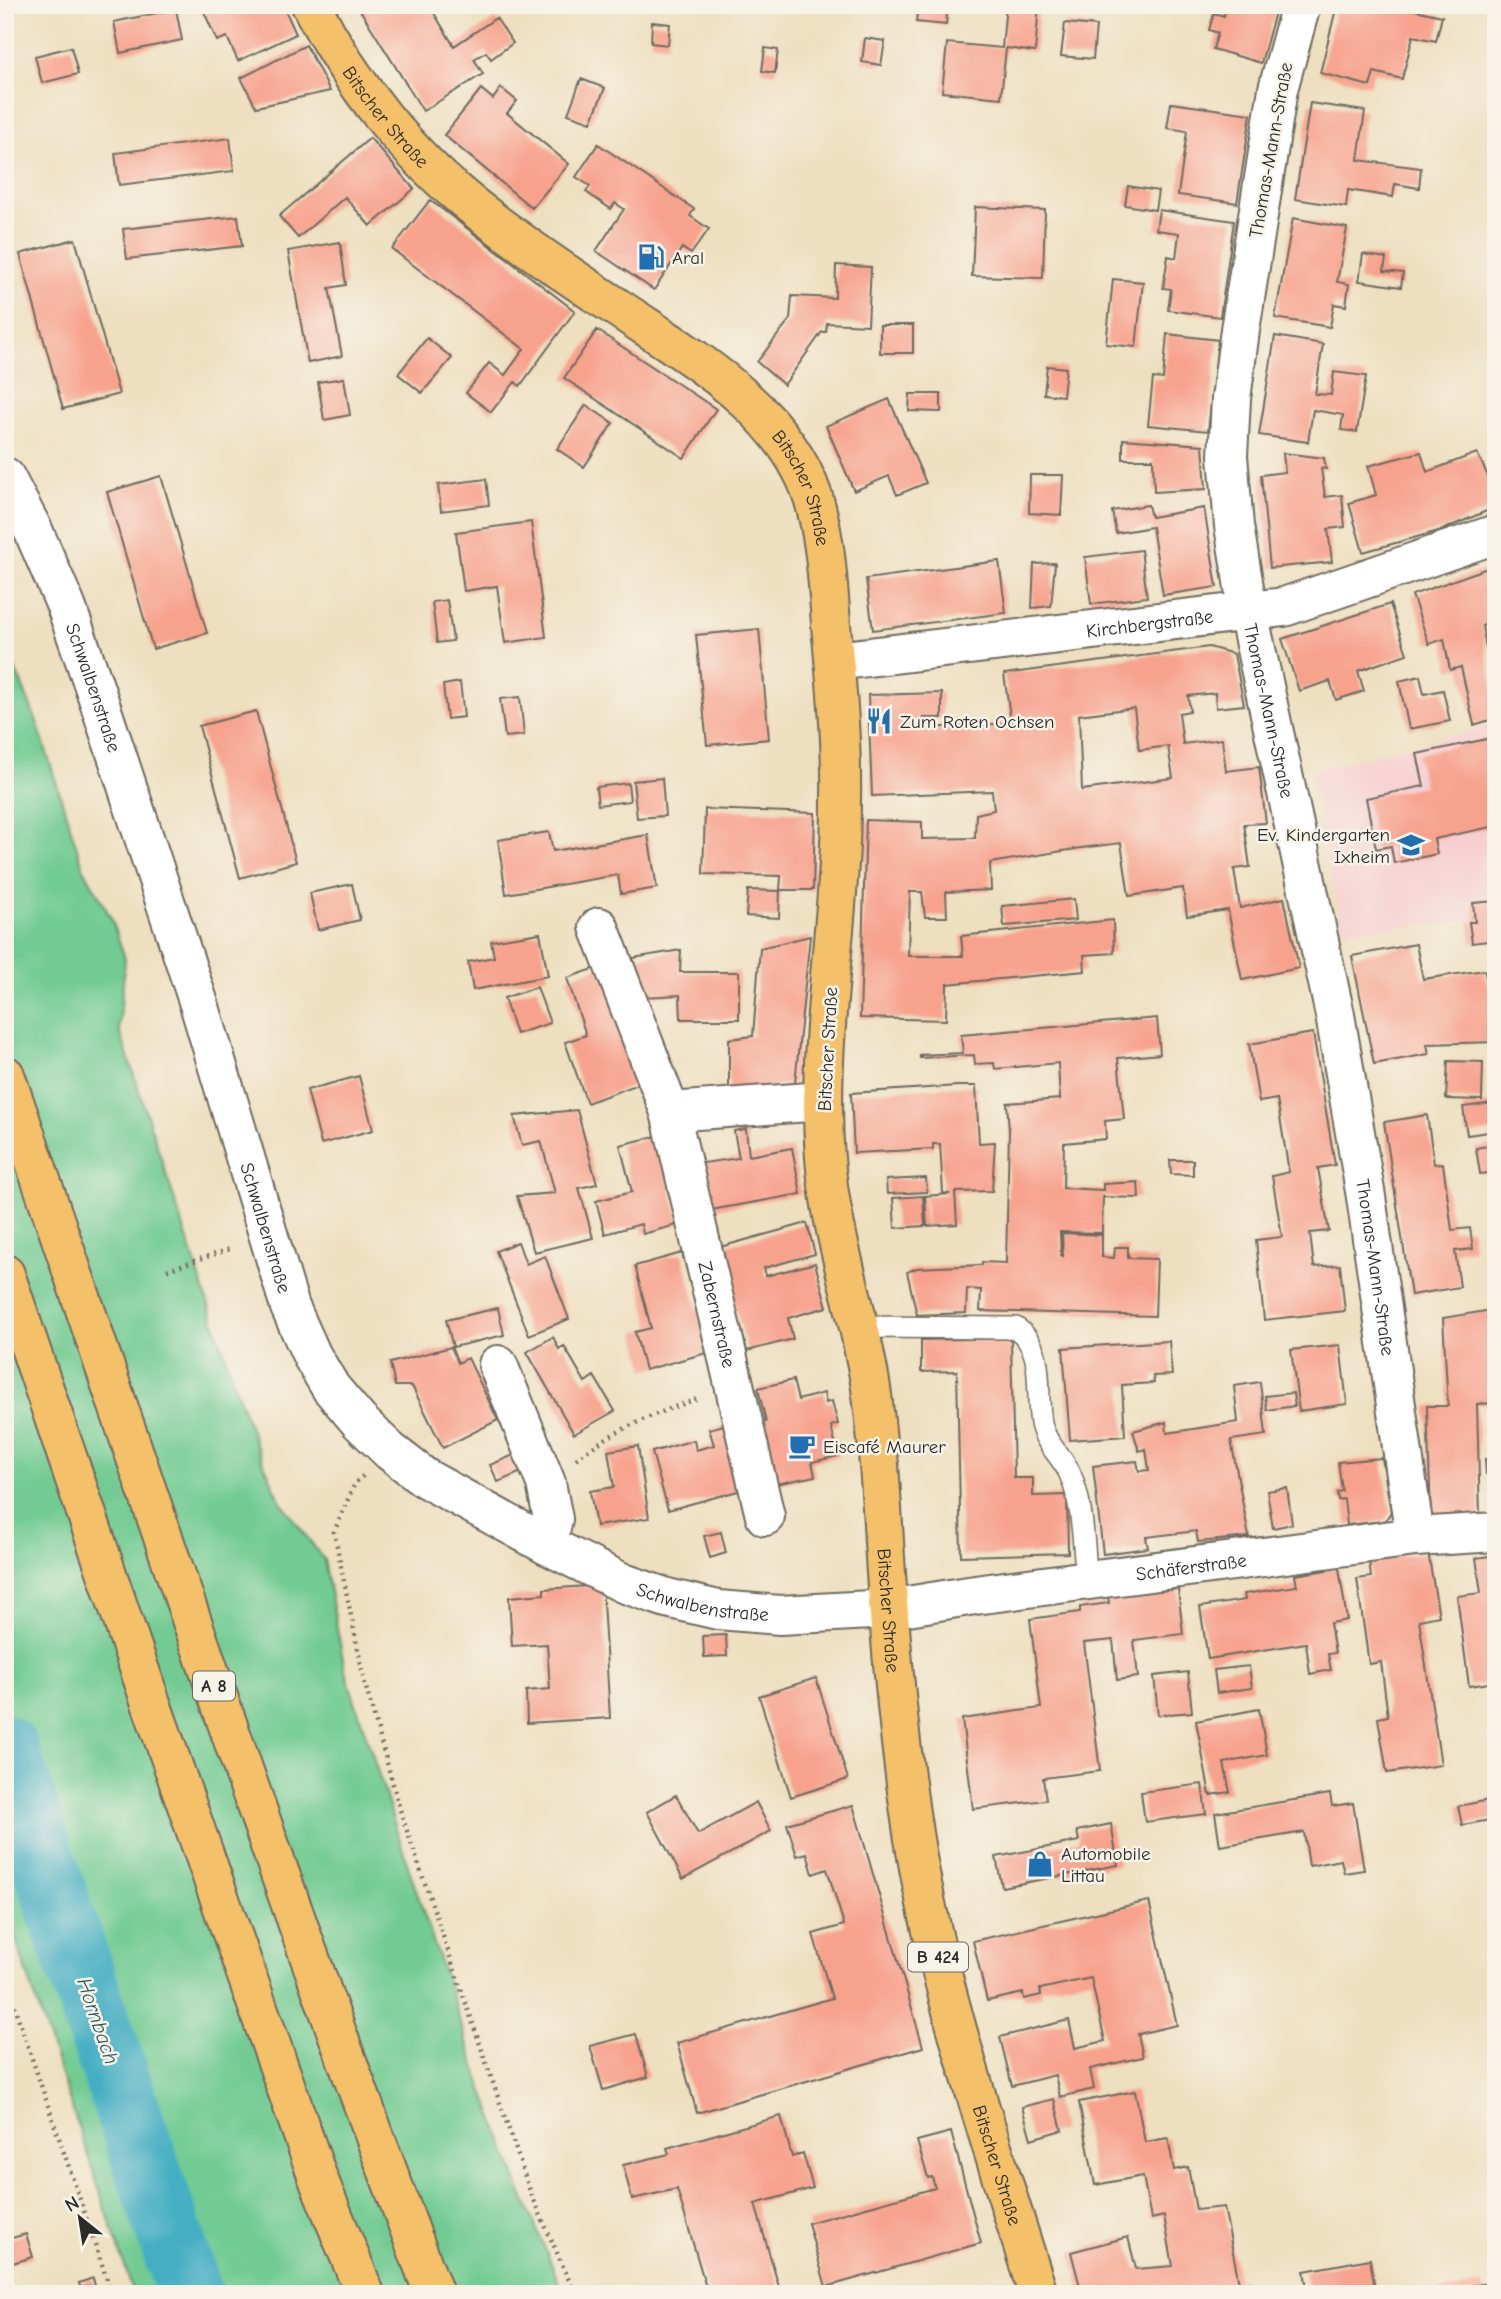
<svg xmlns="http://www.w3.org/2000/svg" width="1501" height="2299" viewBox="0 0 1501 2299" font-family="'Comic Neue',sans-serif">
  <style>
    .built { fill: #f7cfd0 }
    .green { fill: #71cb92; stroke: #4e7b5e; stroke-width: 2 }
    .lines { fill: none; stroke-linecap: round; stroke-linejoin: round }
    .river { stroke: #44aec3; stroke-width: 66 }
    .building { fill: #f7a28d; fill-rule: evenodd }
    .lane-casing { stroke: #6f6a5f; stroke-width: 24 }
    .street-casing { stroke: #6f6a5f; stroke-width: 42 }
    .primary-casing { stroke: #6f6a5f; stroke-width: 42 }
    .highway-casing { stroke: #6f6a5f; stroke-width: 42 }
    .path { stroke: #6f6a5f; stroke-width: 4.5; stroke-dasharray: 2 5; stroke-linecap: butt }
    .lane { stroke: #fff; stroke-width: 21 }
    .street { stroke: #fff; stroke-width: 38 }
    .primary { stroke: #f4c16a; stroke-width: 38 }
    .highway { stroke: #f4c16a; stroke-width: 38 }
    .labels { text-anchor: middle; stroke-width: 5; stroke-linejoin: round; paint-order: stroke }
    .shield { fill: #f7f3e8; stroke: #686764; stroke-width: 2 }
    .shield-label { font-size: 18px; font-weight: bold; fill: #2b2b2b }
    .street-label { font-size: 19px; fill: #2b2b2b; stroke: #f7f3e8 }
    .poi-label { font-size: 19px; fill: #2b2b2b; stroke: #f7f3e8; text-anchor: start }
    .water-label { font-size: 21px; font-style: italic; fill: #345960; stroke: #f7f3e8 }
  </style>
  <rect width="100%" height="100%" fill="#f7f3e8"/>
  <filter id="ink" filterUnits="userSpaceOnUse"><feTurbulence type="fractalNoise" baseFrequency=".0143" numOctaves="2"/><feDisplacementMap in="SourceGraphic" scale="14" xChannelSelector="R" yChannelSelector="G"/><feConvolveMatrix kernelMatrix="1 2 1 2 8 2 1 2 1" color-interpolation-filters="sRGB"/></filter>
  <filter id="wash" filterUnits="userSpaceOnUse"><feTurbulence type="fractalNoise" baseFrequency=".00686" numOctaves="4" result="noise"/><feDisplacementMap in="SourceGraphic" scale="28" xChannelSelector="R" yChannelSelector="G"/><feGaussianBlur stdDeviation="1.57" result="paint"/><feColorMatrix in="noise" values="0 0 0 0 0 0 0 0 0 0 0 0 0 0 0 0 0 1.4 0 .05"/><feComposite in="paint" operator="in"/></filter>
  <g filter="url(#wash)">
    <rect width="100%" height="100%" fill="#eedfc0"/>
    <path class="built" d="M1496,725v194l-153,12 -33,-160z"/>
    <path class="green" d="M5,643l32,79 46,145 29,53 13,39 -6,70 119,366 21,58 22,49 43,58 21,110 65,202 71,212 41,110 42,100h-430l-129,-387z"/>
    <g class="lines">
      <path class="river" d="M5,1748l185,546"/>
    </g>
    <g id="blocks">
      <path class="building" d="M201,5h82l13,29 -58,27 -11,-24 -10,4z
        M357,5h72l25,41 42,-28 17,25 -22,16 -5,-7 -12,7 9,15 -60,37z
        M918,5h30l-2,20 -30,-3z
        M1006,5h33l-4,47 -29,-4 -5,50 -59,-6 5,-49 55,5z
        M1226,5h51l-16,58 -48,-14 5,-16 -9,-3 5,-17 10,3z
        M1337,5h74l-1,4 32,7 -6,25 -23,-5 -11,43 -28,-7 -4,14 -50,-13z
        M176,9l6,31 -62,13 -6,-31z
        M652,22l18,2 -2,21 -17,-2z
        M1065,23l31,3 -3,33 -32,-3z
        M865,38l20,3 -4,24 -19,-3z
        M306,45l24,46 -74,16 -15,-29z
        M71,47l7,27 -36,9 -7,-27z
        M765,48l13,2 -3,23 -13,-2z
        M581,79l24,9 -14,34 -23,-8z
        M501,88l16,13 -10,12 62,51 -37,44 -88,-73 37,-46 12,10z
        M1171,103l80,11 -14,89 -59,-8 9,-64 -20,-3z
        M1310,103l55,8 -7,49 63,8 -2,20 -24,-4 -2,13 -45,-7 -2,17 -51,-8z
        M230,138l4,33 -115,14 -4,-32z
        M370,138l44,51 -44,37 -25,-29 -47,41 -19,-22z
        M598,144l96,65 -4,7 19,13 -18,25 -9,-6 -28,42 -58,-39 28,-42 -9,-6 -4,6 -25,-17 4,-6 -14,-9z
        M1128,186l30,5 -3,19 -30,-5z
        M430,200l145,111 -55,75 -5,-4 -24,30 -25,-19 23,-30 16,12 19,-26 -132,-100z
        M975,207l70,3 -2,68 -71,-2z
        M1159,210l75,11 -14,96 -52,-7 3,-21 -8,-1 5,-32 8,2 3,-25 -23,-3z
        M238,216l4,30 -115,13 -4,-30z
        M1293,218l54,10 -10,54 12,2 -3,22 -12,-2 -4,23 -55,-9z
        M75,239l44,155 -56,15 -43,-155z
        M340,242l6,43 -17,3 13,68 -34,7 -20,-112z
        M1363,254l23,4 -2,13 19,2 -2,14 -42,-6z
        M836,265l35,2 -3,58 -41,-2 -1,9h-4l-38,53 -27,-23 33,-43 2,-23 43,2z
        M1113,279l30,3 -7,65 -30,-3z
        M880,325h33v28h-33z
        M597,330l119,79 -32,49 -120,-80z
        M1167,334l51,6 -10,91 -60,-6 5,-47 10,1z
        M1275,336l48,8 -8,50 16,1 3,-23 32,4 -9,56 -16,-2 2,-15 -30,-5 -5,32 -49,-7z
        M427,338l25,20 -30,35 -24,-19z
        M1047,366l19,2 -3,28 -19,-2z
        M344,378l6,37 -26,5 -6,-38z
        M910,394h31v18l-32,-1z
        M889,399l37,84 -29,12 -8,-19 -35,15 -28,-65z
        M586,405l27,18 -29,44 -27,-18z
        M1123,439l80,6 3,44 -52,3 -1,-33h-30z
        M1421,452l6,20 50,-19 19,40v14l-54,23 -79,22 -14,-49 27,-8 -8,-29z
        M1283,453l41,5 2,11 -5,-1 4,29 17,-2 3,32 -17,2 4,33 -62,6 -9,-93 24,-3z
        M1030,475h33l-2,40 -32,-2z
        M161,476l46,157 -54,16 -46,-157z
        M486,479l3,26 -48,6 -3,-26z
        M1148,505l3,12 53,-9 13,79 -54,8 -11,-68 -36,6 -4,-22z
        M531,522l15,115 -41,6 -8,-57 -33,5 -8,-59z
        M1141,550l6,47 -56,7 -6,-47z
        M999,561l7,52 -133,17 -7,-51z
        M1055,563l-4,43 -19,2 2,-44z
        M1496,565v56l-14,5 14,77v15l-22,7 -13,-58 -11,3 -6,-31 -15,5 -17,-49z
        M447,600l6,41 -16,2 -5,-41z
        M1390,604l17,50 -49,17 6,20 -28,9 -6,-19 -31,10 -17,-52z
        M759,629l10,110 -62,6 -11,-110z
        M1209,647l25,7 10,51 -28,3 -1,-15 -27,3 2,15 -11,2 4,31 39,-5 4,32 33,-4 7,56 -22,1 6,43 -16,2 6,39 44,-10 15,70 -57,12 -14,-70 -41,6 -4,-28 -54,8 -8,-53 -40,5 -91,15 1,27 -45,2 1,25h-22l-3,-25h-12l-2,64h55l-2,-20 152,-16 1,33 -30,2 1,16 -138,13 -1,36 -86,-2 6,-198 56,2v17l53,-1 1,-24 18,-4 -2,-19 -120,5 -4,-101 74,-2v25h-18l2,10 85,-5 -7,-49zM1134,708l5,42 29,-4 5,32 -91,12 -3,-75z
        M1420,676l4,18 19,-4 7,31 -41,8 -10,-48z
        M460,682l4,35 -17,2 -4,-34z
        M520,697l4,38 -19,2 -5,-38z
        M256,711l40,151 -56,16 -41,-152z
        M1496,737v89l-62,13 3,15 -43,9 -3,-17 -15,3 -10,-51 58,-12 -7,-32z
        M662,778l3,38 -28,2 -4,-37z
        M628,783l2,18 -32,4 -2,-18z
        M705,809l110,4 -2,77h-33l1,-14 -78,-2z
        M549,832l4,19 95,-16 9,53 -36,6 -3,-19 -112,19 -8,-54z
        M352,884l8,36 -42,10 -8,-37z
        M748,890l32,1 -1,27 -33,-2z
        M1074,899l2,21 -72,6 -2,-20z
        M1496,901v39l-24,3 -3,-21h6l-2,-19z
        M540,933l8,43 -75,14 -5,-28 26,-5 -3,-16z
        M810,936l-15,147 -66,10v-54l24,-3 7,-88z
        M1416,944l7,35 61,-9 9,31h3v41l-69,2 2,10 -55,10 -22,-108z
        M681,950l-1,22h59v47h-58l-1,-24 -37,2 -10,-39z
        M605,965l42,116 -60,22 -22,-61 21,-7 -19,-57z
        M537,987l13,36 -34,11 -12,-36z
        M1157,1018l3,36 -42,4 6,61 -19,2 1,18 -42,4 -1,45 40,2v-6l35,-2 1,16 -36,-1 -1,36 -42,-1 1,23 2,1 -1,-23 40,2v22l12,1 1,-11h13v11l29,1 -2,57 -175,-5 1,-21 -14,-1 -1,24 -49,2 -10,-43 10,-4 65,-3v-3l24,1 3,-132 -2,-28 53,-4 -2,-36 -63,6 -1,-6 -19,1 -1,-9 -54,3v-3l43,-2 -2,-18z
        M1313,1033l22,132 -17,3 11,63 -19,2 4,34 26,-2 5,46 -81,9 -8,-80 26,-3 -10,-61 17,-4 -12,-73 -18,3 -10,-58z
        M1448,1061l35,1 -1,38 -36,-1z
        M359,1076l14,54 -52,14 -14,-54z
        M958,1086h18l3,57 16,-1 -3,49 -37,1 2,32 -30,2 -2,-30 25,-2 -7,-1 -3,-49h-7v5l-79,4 -3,-60z
        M1494,1103l2,28 -29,4 -4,-28z
        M577,1110l20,74 -18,4 14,50 -59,14 -17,-56 38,-3 -14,-52 -19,4 -8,-29z
        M1427,1115l7,49 9,-1 9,67 18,-2 3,21 -18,2 5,36 -49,8 -27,-173z
        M746,1129l3,27 43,-8 9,46 -96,17 -9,-47 43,-6 -5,-27z
        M657,1136l23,88 -37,10 -2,-10 -36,10 -9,-33 36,-9 -12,-47z
        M1493,1145l3,27 -16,2 -4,-26z
        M1170,1160h23v15l-22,-1z
        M926,1178l1,14 -40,2 -1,-14z
        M923,1196l2,30 -30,2 -2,-30z
        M807,1223l8,31 -51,14 2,8 49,-13 12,44 -39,11 5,21 -46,12 -27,-104z
        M518,1242l8,22 19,-8 24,63 -40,16 -33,-84z
        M682,1253l28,99 -65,18 -10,-38 16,-4 -16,-62z
        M1496,1273v130l-19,1 3,112 -49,2 -4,-112h21l-5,-88 49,-8 -1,-36z
        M498,1308l6,27 -51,12 -7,-27z
        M553,1337l6,12 5,-3 21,36 9,-6 21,35 -41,23 -47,-82z
        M1011,1338l3,140h19v18l34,-1 1,58 -107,3 -4,-185 -36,1v-32z
        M1169,1341l3,34 -19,1 1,7 -32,2 3,51 -55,4 -7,-92z
        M1340,1345l7,59 -48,7 -8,-61z
        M451,1347l7,16 10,-5 30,62 -55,28 -31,-62h-17l-5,-23z
        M793,1380l5,20 26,-7 2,10 6,-2 6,23 -7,2 7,30 -26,6 3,14 -39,8 -15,-61 5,-1 -8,-34z
        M1260,1382l6,53 -35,5 18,97 -51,5 -2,-11 -50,6 2,11 -45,6 -10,-88 44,-5 2,10 10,-1 -3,-21 -7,2 -6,-20 33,-9 1,11 71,-11 -4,-36z
        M1293,1393l2,13 -28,4 -2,-14z
        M735,1422l18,65 -85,23 -16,-58 42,-12 2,10 18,-5 -5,-16z
        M638,1446l11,72 -53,8 -6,-35 24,-4 -6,-36z
        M516,1454l8,17 -26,11 -8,-17z
        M1382,1458l9,54 -6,9 -38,4 -3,-26 -6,1 -1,-8 5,-1 -4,-29z
        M1496,1458v16h-10l-1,-15z
        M1287,1488l5,36 -19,4 -6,-37z
        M721,1532l5,21 -16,5 -6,-22z
        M1428,1552l11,64 -20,4 22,145 -54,8 -9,-55 10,-2 -7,-54 -12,2 -12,-85 14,-2 -2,-16z
        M1496,1555v127l-27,4 -12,-90 24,-3 -5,-35z
        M1339,1568l8,52 -17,3 5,30 -7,1 3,16 -21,4 -4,-31 -98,16 -8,-52 45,-7 -1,-6 53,-8 -2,-11z
        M602,1585l8,133 -83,5 -1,-32 24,-2 -3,-45 -35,2 -3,-49 35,-3v-5z
        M1178,1589l5,45 -49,6 4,37 -21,3 -4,-40 -29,3 16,128 -57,7 3,22 -73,9 -11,-90 79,-11 -11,-89 50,-7v-5l29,-4 -1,-7z
        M726,1635l1,21 -23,1 -1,-21z
        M1249,1666l3,22 -35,5 -3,-23z
        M1188,1672l4,40 -34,3 -4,-39z
        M816,1678l32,101 -57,18 -32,-101z
        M1259,1709l8,46 -43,8 6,29 -20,3 -14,-74z
        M1202,1784l4,30 -61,8 -4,-30z
        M1330,1794l2,12 21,-3 11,67 -20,3 -3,-13 -32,6 -5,-34 -84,14 -5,-33z
        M676,1795l22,39 58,-32 15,29 -88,48 -36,-67z
        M1495,1799l1,20 -34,6 -4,-19z
        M853,1805l70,242 -226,66 -20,-70 155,-45 -19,-64 31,-9 -17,-56 -14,5 -6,-21 -10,3 -10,-32z
        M1111,1824l7,41 -116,22 -6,-30 83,-16 -2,-10z
        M1149,1901l28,124 -39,9 5,23 -53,12 4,20 -34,8 -5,-22 -43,11 -12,-49 69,-17 6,28 30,-7 -14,-63 -51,11 1,6 -17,4 -1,-6 -36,8 -14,-60z
        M636,2034l12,43 -45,13 -13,-44z
        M1135,2091l10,51 23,-4 6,32 14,-3 8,43 28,-3 15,76 13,-1 2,12h-172l-11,-42 57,-15 8,32 37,-3 -9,-50 -13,3 -8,-43 -48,9 -16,-83z
        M1054,2099l8,31 -31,9 -9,-32z
        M781,2116l11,41 11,-4 10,35 -58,16 26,90h-73l-31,-105 -45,10 -9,-34 46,-11 -2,-6z
        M951,2132l30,111 -155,44 -18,-64 127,-35 -3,-11 -4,1 -11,-37z
        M26,2234l7,23 -24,7 -4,-12v-12z
        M1370,2259l6,35h-68l-4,-23z
        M93,2278l4,16h-15l-3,-11z
        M1483,2284l2,10h-50v-2z"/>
    </g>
  </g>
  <g filter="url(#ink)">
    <use href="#blocks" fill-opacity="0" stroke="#6f6a5f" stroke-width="2"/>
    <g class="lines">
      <g class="lane-casing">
        <path id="lane" d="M861,1327l155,1c31,22 19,62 25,95 4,21 21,33 29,51 14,32 13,72 17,107"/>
      </g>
      <g class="street-casing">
        <g id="street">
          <path id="s1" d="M1301,5l-23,84 -38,241 -9,69 -3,57 6,70 14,86 87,403 31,182 49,340"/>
          <path id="s2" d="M5,477l28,53 33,76 29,83 104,315 91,303 22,49 19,32 28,33 31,30 35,27 122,67 76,38 44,15 51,12 62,5 109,-6 86,-14 440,-58 81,-5"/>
          <path id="s3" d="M835,661l449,-54 212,-73"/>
          <path id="s4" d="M599,927l71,185 95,404"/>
          <path d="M670,1112l153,-11"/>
          <path d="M498,1365l48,118 7,36 -6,26"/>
        </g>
      </g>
      <g class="primary-casing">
        <g id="primary">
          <path id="s5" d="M311,5c40,79 98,152 168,206 44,34 90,65 136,95 74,50 168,101 198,191 14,45 15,93 19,139 5,54 10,110 9,165 0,119 -25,238 -16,357 6,80 36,157 47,237 8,59 10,119 14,178 6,89 14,178 28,266 25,155 78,305 124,455"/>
        </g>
      </g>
      <g class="highway-casing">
        <path id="highway" d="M5,1075c140,407 275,816 429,1219
          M5,1274l147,432 167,475 46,113"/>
      </g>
      <path class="path" d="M167,1270l66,-22
        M576,1459c37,-29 80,-46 124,-61
        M363,1476l-8,7 -21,49 31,152 36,129 129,378 45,103
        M5,1979l107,315"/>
      <use href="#lane" class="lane"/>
      <use href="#street" class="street"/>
      <use href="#primary" class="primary"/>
      <use href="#highway" class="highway"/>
    </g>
  </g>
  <defs>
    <g id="fuel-bare" transform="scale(2.1)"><path d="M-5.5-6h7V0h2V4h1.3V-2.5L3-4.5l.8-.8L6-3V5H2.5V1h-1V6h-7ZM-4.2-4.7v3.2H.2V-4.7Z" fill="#1f6fb2" stroke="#f7f3e8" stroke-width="2.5" paint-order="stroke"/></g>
    <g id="restaurant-bare" transform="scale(2.1)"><path d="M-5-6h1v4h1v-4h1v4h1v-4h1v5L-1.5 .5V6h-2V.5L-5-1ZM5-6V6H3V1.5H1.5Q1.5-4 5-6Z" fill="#1f6fb2" stroke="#f7f3e8" stroke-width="2.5" paint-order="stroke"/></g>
    <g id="school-bare" transform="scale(2.1)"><path d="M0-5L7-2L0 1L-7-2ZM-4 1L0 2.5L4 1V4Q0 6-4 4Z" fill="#1f6fb2" stroke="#f7f3e8" stroke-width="2.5" paint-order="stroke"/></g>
    <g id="cafe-bare" transform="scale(2.1)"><path d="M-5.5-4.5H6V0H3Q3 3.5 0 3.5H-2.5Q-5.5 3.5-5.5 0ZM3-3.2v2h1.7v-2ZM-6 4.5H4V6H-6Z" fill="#1f6fb2" stroke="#f7f3e8" stroke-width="2.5" paint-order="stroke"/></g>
    <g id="shop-bare" transform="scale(2.1)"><path d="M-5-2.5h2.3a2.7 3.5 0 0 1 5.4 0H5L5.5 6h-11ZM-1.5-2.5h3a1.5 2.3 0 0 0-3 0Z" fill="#1f6fb2" stroke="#f7f3e8" stroke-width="2.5" paint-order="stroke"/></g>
  </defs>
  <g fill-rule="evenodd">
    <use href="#fuel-bare" x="651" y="257"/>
    <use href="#restaurant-bare" x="879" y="721"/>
    <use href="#school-bare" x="1411" y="845"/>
    <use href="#cafe-bare" x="802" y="1446"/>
    <use href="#shop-bare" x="1040" y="1864"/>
  </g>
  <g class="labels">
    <g class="shield">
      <rect x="193" y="1671.5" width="42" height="29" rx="5"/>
      <rect x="908" y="1942.5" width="60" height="29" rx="5"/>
    </g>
    <g class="shield-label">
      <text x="214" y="1692">A 8</text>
      <text x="938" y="1963">B 424</text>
    </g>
    <g class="street-label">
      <text dy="7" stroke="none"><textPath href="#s5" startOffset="135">Bitscher Straße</textPath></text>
      <text transform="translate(1270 150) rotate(-80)" y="7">Thomas-Mann-Straße</text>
      <text dy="7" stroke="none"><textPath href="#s5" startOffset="702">Bitscher Straße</textPath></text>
      <text dy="7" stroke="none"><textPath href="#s3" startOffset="317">Kirchbergstraße</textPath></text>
      <text dy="7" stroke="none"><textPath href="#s2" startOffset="229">Schwalbenstraße</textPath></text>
      <text dy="7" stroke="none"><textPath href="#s1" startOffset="716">Thomas-Mann-Straße</textPath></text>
      <text transform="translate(827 1049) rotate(-87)" y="7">Bitscher Straße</text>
      <text dy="7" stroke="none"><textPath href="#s2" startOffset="796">Schwalbenstraße</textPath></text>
      <text dy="7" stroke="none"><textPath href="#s1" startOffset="1283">Thomas-Mann-Straße</textPath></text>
      <text dy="7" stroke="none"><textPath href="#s4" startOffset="406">Zabernstraße</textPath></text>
      <text dy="7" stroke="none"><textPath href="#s2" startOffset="1900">Schäferstraße</textPath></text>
      <text dy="7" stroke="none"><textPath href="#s2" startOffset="1407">Schwalbenstraße</textPath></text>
      <text dy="7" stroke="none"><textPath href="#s5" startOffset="1836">Bitscher Straße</textPath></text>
      <text dy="7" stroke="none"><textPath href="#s5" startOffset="2403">Bitscher Straße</textPath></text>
    </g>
    <g class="poi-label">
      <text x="672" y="264">Aral</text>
      <text x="900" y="728">Zum Roten Ochsen</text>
      <text x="1390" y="841" text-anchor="end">Ev. Kindergarten<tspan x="1390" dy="22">Ixheim</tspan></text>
      <text x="823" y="1453">Eiscafé Maurer</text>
      <text x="1061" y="1860">Automobile<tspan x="1061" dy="22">Littau</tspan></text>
    </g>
    <g class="water-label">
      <text transform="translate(98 2021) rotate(71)" y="7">Hornbach</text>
    </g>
  </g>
  <rect width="1501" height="2299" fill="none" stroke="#f7f3e8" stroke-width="28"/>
  <g transform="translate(80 2218) rotate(330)" stroke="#f7f3e8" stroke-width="5" paint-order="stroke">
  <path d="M0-5L12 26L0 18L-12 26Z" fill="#2b2b2b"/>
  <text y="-10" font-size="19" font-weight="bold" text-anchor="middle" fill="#2b2b2b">N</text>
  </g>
</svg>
